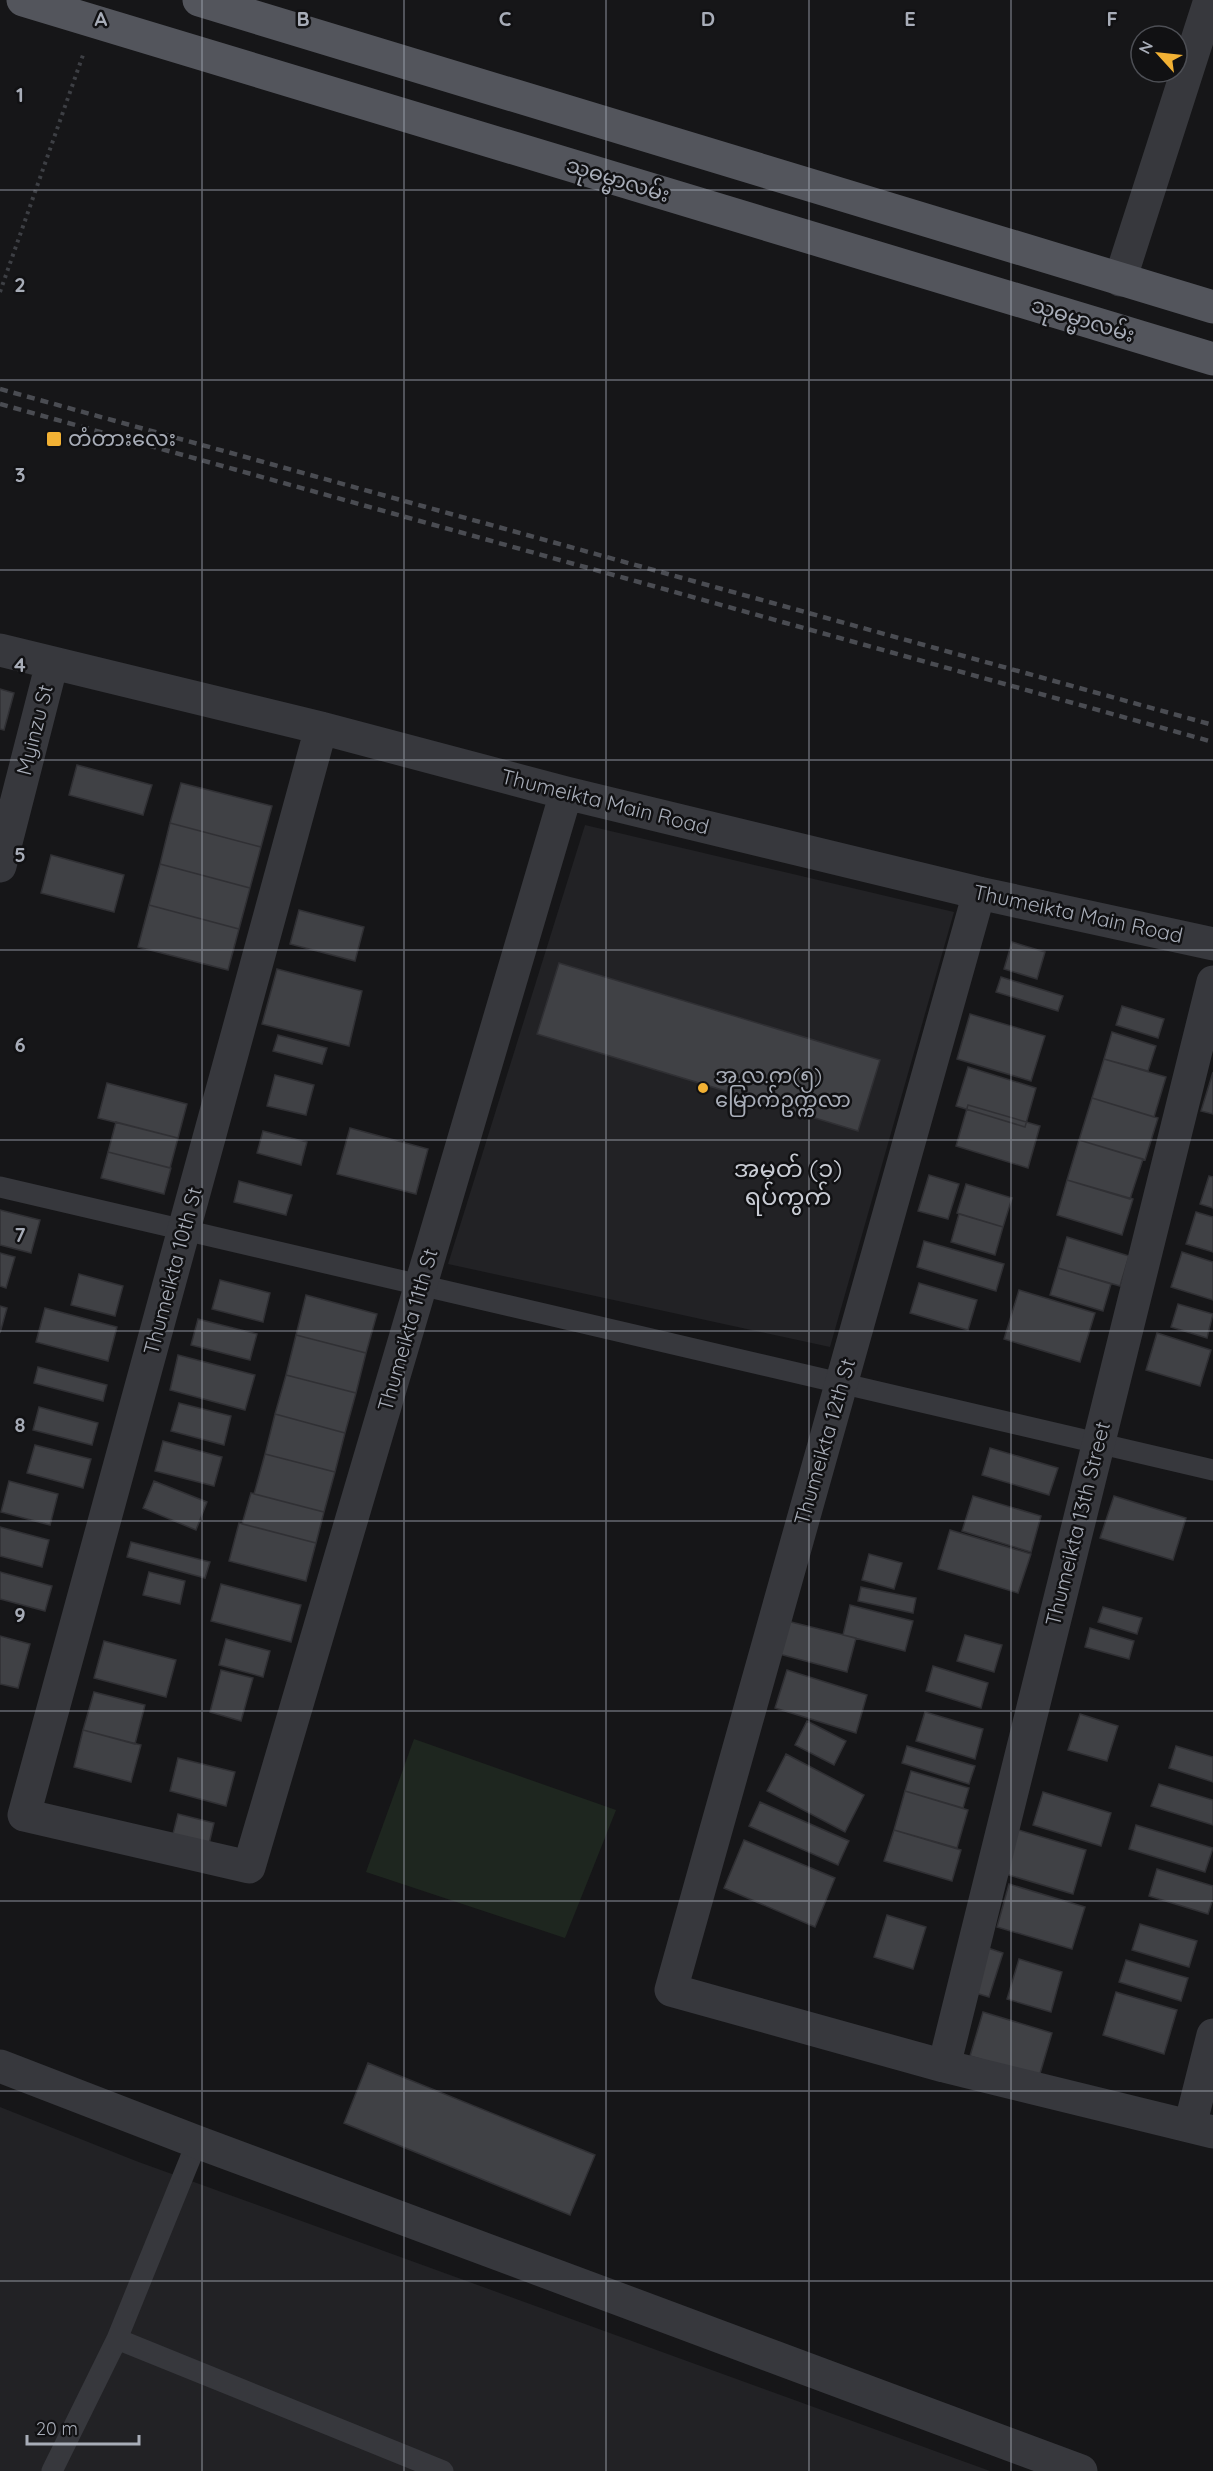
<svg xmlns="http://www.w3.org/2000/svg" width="1213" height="2471" viewBox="0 0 1213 2471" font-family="Quicksand,'Noto Sans Myanmar',sans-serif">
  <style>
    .built { fill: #222225 }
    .green { fill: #1e261f }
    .building { fill: #404145; stroke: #303034; stroke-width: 1.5 }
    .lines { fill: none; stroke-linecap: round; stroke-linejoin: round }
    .path { stroke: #3d3f44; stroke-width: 4; stroke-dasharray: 3 4.5; stroke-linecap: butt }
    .lane { stroke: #37383d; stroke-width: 21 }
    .street { stroke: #37383d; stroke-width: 33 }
    .primary { stroke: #53555c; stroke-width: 33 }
    .rail { stroke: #4a4c52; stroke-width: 4.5; stroke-dasharray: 8 6; stroke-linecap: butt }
    .grid { fill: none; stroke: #a8adb8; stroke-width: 1.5; stroke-opacity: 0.55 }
    .poi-dot { fill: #f2b134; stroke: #111113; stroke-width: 2 }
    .labels { text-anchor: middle; stroke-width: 5; stroke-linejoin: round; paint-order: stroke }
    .street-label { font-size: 21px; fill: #a8adb8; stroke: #111113 }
    .poi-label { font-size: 21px; fill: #a8adb8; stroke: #111113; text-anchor: start }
    .quarter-label { font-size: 24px; fill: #c9ccd4; stroke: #111113 }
    .grid-label { font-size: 20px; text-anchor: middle; font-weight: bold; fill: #a8adb8; stroke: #111113; stroke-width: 5; stroke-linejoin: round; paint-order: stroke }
  </style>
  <rect width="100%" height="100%" fill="#161618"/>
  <path class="built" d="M585,825l369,87 -124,435 -382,-83z
    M0,2107l136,54 854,310h-990z"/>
  <path class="green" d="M414,1739l202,71 -51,128 -199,-66z"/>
  <path class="building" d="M0,689l14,4 -10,37 -4,-1z
    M77,765l75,20 -9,30 -74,-20z
    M181,783l91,23 -11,41 -91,-24z
    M170,823l91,24 -11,41 -90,-24z
    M51,855l73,20 -10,37 -73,-19z
    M160,864l90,24 -11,41 -90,-24z
    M149,905l90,24 -11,41 -90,-23z
    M299,910l65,17 -9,34 -65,-17z
    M1012,942l33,10 -8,27 -33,-10z
    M559,963l321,97 -22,71 -321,-97z
    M277,969l85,22 -13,55 -87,-22z
    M1001,977l62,19 -5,15 -62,-19z
    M1122,1006l42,13 -6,19 -42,-13z
    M970,1014l75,22 -14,45 -74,-22z
    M1112,1032l44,14 -8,25 -44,-12z
    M278,1035l49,13 -5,16 -49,-13z
    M1104,1059l62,18 -12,40 -62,-19z
    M968,1067l68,21 -11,39 -69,-21z
    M1213,1072v42l-12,-3z
    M275,1075l39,10 -8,30 -39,-9z
    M107,1083l80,21 -9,34 -80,-20z
    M1092,1098l66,20 -13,42 -66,-20z
    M968,1105l72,21 -12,42 -72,-22z
    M116,1122l62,16 -8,30 -62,-16z
    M350,1128l78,21 -12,45 -79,-20z
    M263,1131l44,11 -6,23 -44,-12z
    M1079,1140l64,19 -13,40 -63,-19z
    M108,1152l63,16 -7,26 -63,-16z
    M929,1175l30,9 -11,35 -30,-8z
    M1209,1176l4,1v31l-13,-4z
    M1067,1180l66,19 -11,36 -65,-20z
    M239,1181l53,14 -6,20 -52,-13z
    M966,1184l46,14 -9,29 -46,-14z
    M0,1210l40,10 -9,33 -31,-8z
    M1196,1212l17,5v35l-27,-8z
    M959,1214l44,13 -8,28 -44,-13z
    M1067,1237l62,19 -9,30 -62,-18z
    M924,1241l80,23 -8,27 -79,-24z
    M1182,1252l31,10v38l-42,-13z
    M0,1253l15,4 -9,31 -6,-2z
    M1058,1268l53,16 -8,27 -53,-16z
    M79,1274l44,12 -8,30 -44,-11z
    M220,1280l50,13 -7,29 -51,-13z
    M919,1283l58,17 -9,30 -58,-17z
    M1019,1290l76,23 -15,49 -76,-23z
    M306,1295l71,19 -11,39 -70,-18z
    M1178,1304l35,10 -6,24 -36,-11z
    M0,1306l7,2 -7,25z
    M45,1308l72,19 -9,34 -72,-19z
    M198,1319l59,15 -7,26 -59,-15z
    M1157,1333l54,17 -11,36 -54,-16z
    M296,1335l70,18 -10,40 -70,-18z
    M178,1355l77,20 -10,35 -75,-20z
    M38,1367l69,18 -4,16 -69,-18z
    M286,1375l70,18 -11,40 -70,-19z
    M179,1403l52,13 -7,29 -53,-14z
    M39,1407l59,16 -6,22 -59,-15z
    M275,1414l70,19 -10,39 -70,-18z
    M163,1441l59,16 -8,29 -59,-15z
    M35,1445l56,14 -8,29 -56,-15z
    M990,1448l68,20 -9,27 -67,-20z
    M265,1454l70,18 -11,40 -70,-18z
    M9,1481l49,13 -8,31 -49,-13z
    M154,1481l53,21 -11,28 -53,-22z
    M251,1493l73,19 -8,31 -74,-19z
    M973,1496l68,20 -10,36 -69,-21z
    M1114,1496l72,22 -13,42 -73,-22z
    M239,1523l77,20 -10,38 -77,-20z
    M0,1527l49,13 -7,27 -42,-11z
    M950,1530l81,24 -13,39 -80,-24z
    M131,1542l79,20 -5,16 -78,-21z
    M869,1554l33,9 -8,26 -32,-9z
    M0,1572l52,14 -7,25 -45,-12z
    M149,1572l36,9 -5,23 -37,-9z
    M221,1584l80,21 -10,37 -80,-21z
    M861,1587l55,11 -3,15 -55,-12z
    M850,1605l63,16 -8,30 -62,-16z
    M1103,1607l39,11 -5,16 -39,-12z
    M787,1621l69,17 -9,34 -68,-18z
    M1090,1628l44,13 -5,18 -44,-12z
    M965,1635l37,10 -8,27 -37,-11z
    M0,1636l30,8 -12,44 -18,-4z
    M226,1639l44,12 -7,26 -44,-12z
    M104,1641l72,19 -10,37 -72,-19z
    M933,1666l55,17 -7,25 -55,-17z
    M221,1670l32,8 -12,43 -31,-9z
    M787,1670l80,25 -11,38 -81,-25z
    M94,1692l51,13 -10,39 -52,-14z
    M925,1712l58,17 -8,30 -59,-18z
    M1080,1714l38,12 -11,35 -39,-11z
    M807,1721l39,20 -12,24 -39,-20z
    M83,1730l58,15 -10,37 -57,-15z
    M907,1746l68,20 -6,18 -67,-21z
    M1176,1746l37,11v25l-44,-14z
    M786,1754l78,41 -19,37 -78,-41z
    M178,1758l57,14 -9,34 -56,-15z
    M911,1771l58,17 -6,20 -58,-17z
    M1159,1784l54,16v25l-62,-19z
    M905,1791l63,19 -11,38 -63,-18z
    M1043,1792l68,21 -10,33 -68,-21z
    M760,1802l89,39 -11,24 -89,-39z
    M178,1814l36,9 -6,25 -36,-10z
    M1136,1825l77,23 -8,24 -76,-23z
    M1015,1829l71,21 -13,44 -71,-21z
    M894,1830l67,20 -9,31 -68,-20z
    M744,1840l91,38 -20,49 -91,-39z
    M1157,1869l56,17v13l-5,15 -59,-18z
    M1009,1884l76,23 -13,42 -75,-22z
    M887,1915l39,12 -13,42 -39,-12z
    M1140,1924l57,17 -8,26 -57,-17z
    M982,1946l21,7 -14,44 -20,-6z
    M1019,1959l43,13 -11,40 -44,-13z
    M1126,1960l62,18 -7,23 -62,-19z
    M1116,1992l61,18 -13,44 -61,-19z
    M983,2012l69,21 -13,44 -69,-21z
    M368,2063l227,92 -25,60 -226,-92z"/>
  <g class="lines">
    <path class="path" d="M0,292l83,-237"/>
    <path class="lane" d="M0,1187l1213,283
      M117,2339l326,132
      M52,2471l65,-132 80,-197"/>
    <path class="street" d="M1120,280l90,-280
      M0,650l321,78 245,65 413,100 234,51
      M321,728l-297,1087 225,52 317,-1074
      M0,866l52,-203
      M979,893l-308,1097 273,76 269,66
      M0,2066l197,76 884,329
      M944,2066l269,-1084
      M1190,2126l23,-91"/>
    <path class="primary" d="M23,0l1190,359
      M199,0l1014,307"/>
    <path class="rail" d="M0,389l1213,336
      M0,404l1213,338"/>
  </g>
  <path class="grid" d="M202,0v2471M404,0v2471M606,0v2471M809,0v2471M1011,0v2471M0,190h1213M0,380h1213M0,570h1213M0,760h1213M0,950h1213M0,1140h1213M0,1331h1213M0,1521h1213M0,1711h1213M0,1901h1213M0,2091h1213M0,2281h1213"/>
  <g class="poi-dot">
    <rect x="46" y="431" width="16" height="16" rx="3"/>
    <circle cx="703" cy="1088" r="6"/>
  </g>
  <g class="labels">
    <g class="street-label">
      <text transform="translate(618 180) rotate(17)" y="7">သုဓမ္မာလမ်း</text>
      <text transform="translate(1083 320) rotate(17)" y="7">သုဓမ္မာလမ်း</text>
      <text transform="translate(35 730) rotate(-76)" y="7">Myinzu St</text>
      <text transform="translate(605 802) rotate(14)" y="7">Thumeikta Main Road</text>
      <text transform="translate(1078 914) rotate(12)" y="7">Thumeikta Main Road</text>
      <text transform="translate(173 1271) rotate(-75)" y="7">Thumeikta 10th St</text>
      <text transform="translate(408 1330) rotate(-74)" y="7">Thumeikta 11th St</text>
      <text transform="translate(825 1442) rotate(-74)" y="7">Thumeikta 12th St</text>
      <text transform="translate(1078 1524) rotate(-76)" y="7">Thumeikta 13th Street</text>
    </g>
    <g class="poi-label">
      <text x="68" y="446">တံတားလေး</text>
      <text x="715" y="1083">အ.လ.က(၅)<tspan x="715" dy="24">မြောက်ဥက္ကလာ</tspan></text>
    </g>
    <g class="quarter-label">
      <text x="788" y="1177">အမှတ် (၁)<tspan x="788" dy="28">ရပ်ကွက်</tspan></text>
    </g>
  </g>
  <g class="grid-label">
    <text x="101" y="26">A</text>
    <text x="303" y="26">B</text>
    <text x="505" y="26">C</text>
    <text x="708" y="26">D</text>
    <text x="910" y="26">E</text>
    <text x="1112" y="26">F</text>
    <text x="20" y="102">1</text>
    <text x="20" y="292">2</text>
    <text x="20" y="482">3</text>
    <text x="20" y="672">4</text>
    <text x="20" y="862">5</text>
    <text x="20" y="1052">6</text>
    <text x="20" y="1242">7</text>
    <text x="20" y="1432">8</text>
    <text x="20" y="1622">9</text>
  </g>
  <g transform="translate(1159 54) rotate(297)"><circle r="28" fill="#111113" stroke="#4d4f55" stroke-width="1.5"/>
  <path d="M0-4.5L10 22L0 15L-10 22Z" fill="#f2b134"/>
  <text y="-9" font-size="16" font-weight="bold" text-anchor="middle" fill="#a8adb8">N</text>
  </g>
  <path d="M27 2435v9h112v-9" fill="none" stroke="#a8adb8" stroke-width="3"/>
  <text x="36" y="2435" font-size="18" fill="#a8adb8" stroke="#111113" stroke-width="4.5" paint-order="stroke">20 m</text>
</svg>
